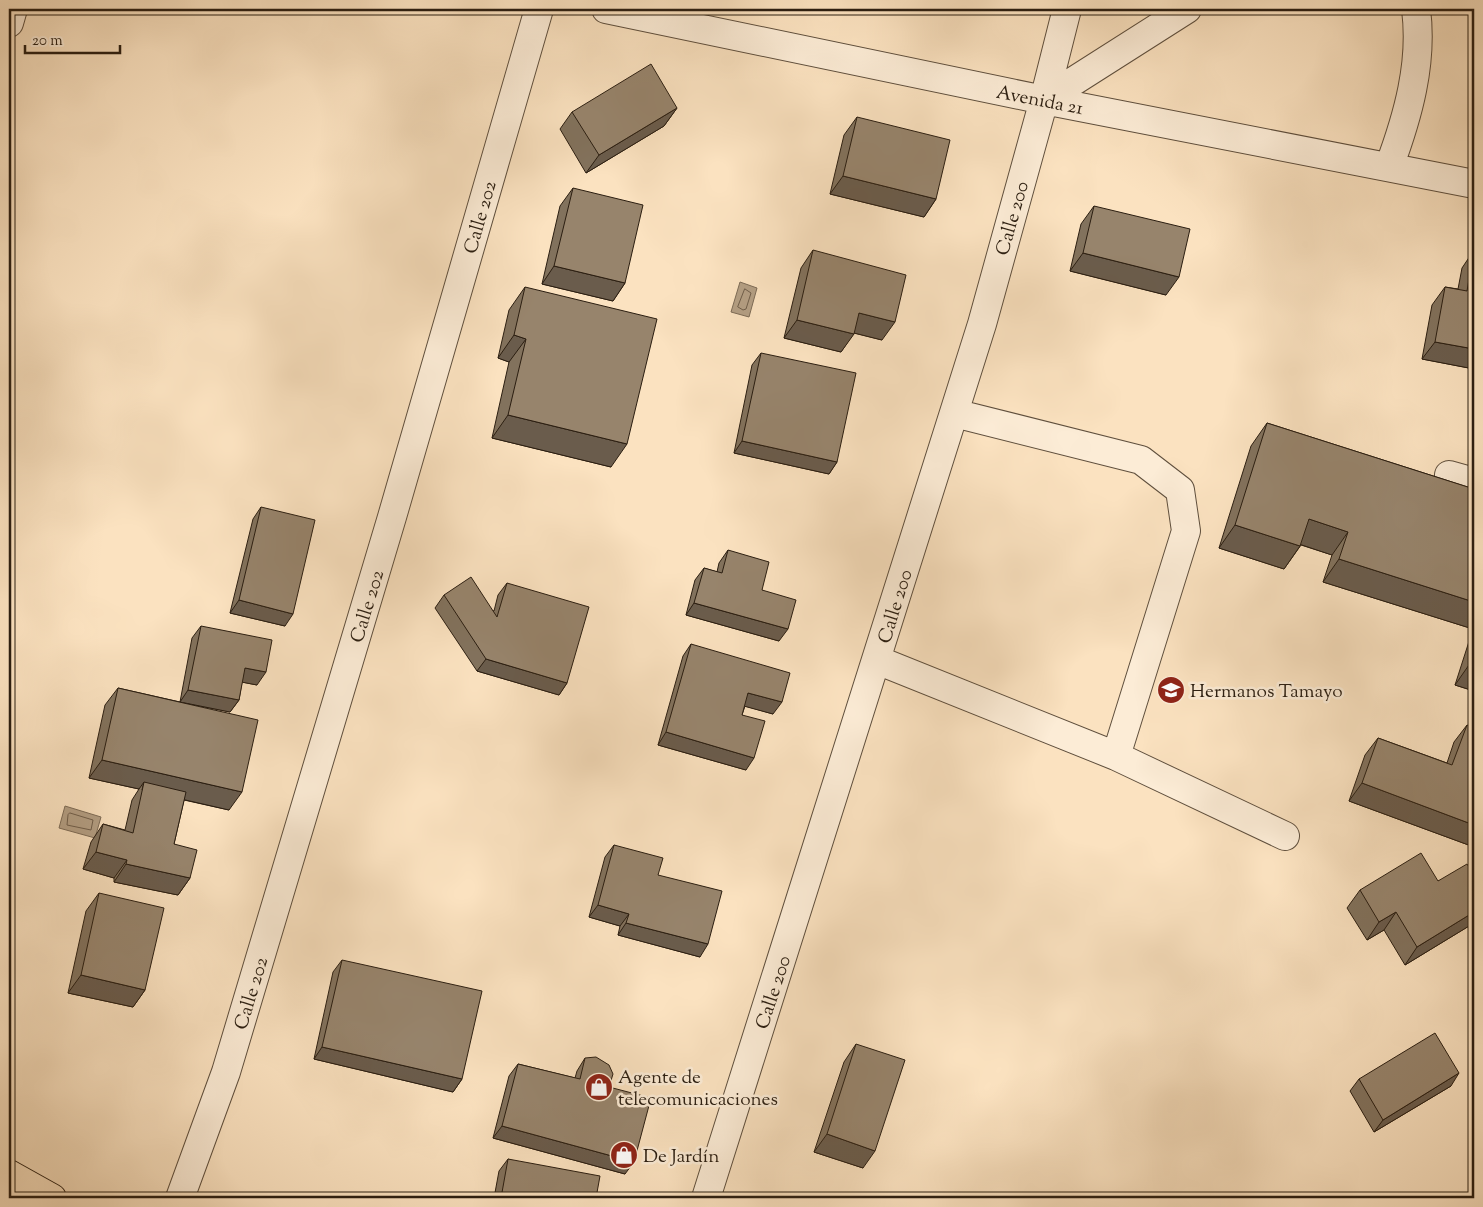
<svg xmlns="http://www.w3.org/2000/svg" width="1483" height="1207" viewBox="0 0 1483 1207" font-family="'Sorts Mill Goudy',serif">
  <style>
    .water { fill: #b49f84; stroke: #7d6b56 }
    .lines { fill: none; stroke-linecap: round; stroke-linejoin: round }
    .shore { stroke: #705e4a; stroke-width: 1 }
    .minor-casing { stroke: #5f4f3d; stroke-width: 30 }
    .major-casing { stroke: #2b1e11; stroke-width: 30 }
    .minor { stroke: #fcecd6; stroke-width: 28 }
    .major { stroke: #fbe2c0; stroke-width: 28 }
    .wall { fill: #82725d; stroke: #2b1e11 }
    .shaded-wall { fill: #6a5c4c; stroke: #2b1e11 }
    .building { fill: #97846c; stroke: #2b1e11 }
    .labels { text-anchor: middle; stroke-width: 5; stroke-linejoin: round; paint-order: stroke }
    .street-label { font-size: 19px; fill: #2b1e11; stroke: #fcecd6 }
    .poi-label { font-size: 19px; fill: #2b1e11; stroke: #fcecd6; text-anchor: start }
  </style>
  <rect width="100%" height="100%" fill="#fbe2c0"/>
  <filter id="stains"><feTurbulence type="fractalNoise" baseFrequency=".004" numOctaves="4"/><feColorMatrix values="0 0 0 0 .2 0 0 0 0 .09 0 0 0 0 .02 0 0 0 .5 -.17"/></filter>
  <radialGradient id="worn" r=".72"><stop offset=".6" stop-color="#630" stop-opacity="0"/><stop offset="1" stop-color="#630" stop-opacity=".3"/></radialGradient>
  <path class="water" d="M740,282l17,6 -8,29 -18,-5z
    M65,806l36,11 -6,21 -36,-10z"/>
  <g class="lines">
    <path class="shore" d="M745,289l6,4 -5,16 -3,1 -5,-3z
      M70,813l23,7 -2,10 -24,-5 1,-10z"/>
    <g class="minor-casing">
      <path id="minor" d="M606,9l438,91 430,84
        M9,23l4,-14
        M1044,100l143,-91
        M1389,167c19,-51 34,-104 27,-158
        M954,413l187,47 39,30 6,41 -70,225
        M1449,475l25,7
        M877,660l239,96 169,80
        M180,1198l46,-126 166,-555 147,-508
        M706,1198l276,-874 62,-224 23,-91"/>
    </g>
    <g class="major-casing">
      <path id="major" d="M9,1174l43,24"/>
    </g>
    <use href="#minor" class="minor"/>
    <use href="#major" class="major"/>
  </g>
  <path class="wall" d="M1467,9h7v11z
    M677,108l-13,18 -78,47 -26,-44 12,-17z
    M857,117l79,82 -12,18 -94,-23 14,-59z
    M573,188l52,95 -12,18 -71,-17 18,-78z
    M1094,206l72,89 -96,-24 11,-47z
    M813,250l69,90 -28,-7 -13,19 -57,-14 17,-70z
    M1474,250v119l-52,-10 10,-54 13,-18 13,2 4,-21z
    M525,287l86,180 -119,-29 17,-76 -11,-4 11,-48z
    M761,353l76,109 -8,12 -95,-21 18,-88z
    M1267,423l207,66v202l-19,-6 18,-56 -150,-47 9,-27 -31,-10 -17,24 -65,-21 32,-102z
    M261,507l24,119 -55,-13 23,-94z
    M728,550l34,40 17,51 -93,-26 9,-35 9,-12 13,4 2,-9z
    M507,583l60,100 -8,12 -82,-24 -42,-63 9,-13 50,16 4,-16z
    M201,626l56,59 -15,-3 -3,18 -9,12 -46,-9 45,107 -45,-10 -10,44 16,34 -12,17 -64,-13v-4l-31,-9 8,-27 12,-18 22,6 7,-30 7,-11 -50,-11 16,-73 13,-17 62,14 12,-64z
    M691,644l82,70 -28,-8 -3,9 4,55 -88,-25 25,-89z
    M1467,725l7,122 -125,-46 16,-46 13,-17 69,25 7,-21z
    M614,845l44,30 42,82 -82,-22 2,-9 -31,-9 16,-60z
    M1474,875v48l-69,42 -21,-35 -17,10 -20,-32 13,-18 78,-9z
    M99,893l46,97 -12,17 -65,-14 18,-82z
    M342,960l120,119 -9,13 -139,-33 19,-87z
    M856,1044l7,124 -49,-16 30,-90z
    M585,1058l24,29 16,87 -132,-36 16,-62 9,-12 57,14 2,-7z
    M1359,1079l92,7 -77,46 -24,-41z
    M508,1159l88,39h-102l5,-27z"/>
  <path class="shaded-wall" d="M677,108l-13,18 -78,47 13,-18z
    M843,176l93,23 -12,18 -94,-23z
    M1083,253l96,24 -13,18 -96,-24z
    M554,266l71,17 -12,18 -71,-17z
    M859,313l36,9 -13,18 -36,-9z
    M797,320l57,14 -13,18 -57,-14z
    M514,335l12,4 -17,23 -11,-4z
    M1435,342l39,7v20l-52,-10z
    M508,415l119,29 -16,23 -119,-29z
    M742,441l95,21 -8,12 -95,-21z
    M1309,519l39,13 -16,23 -39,-13z
    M1235,525l65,21 -16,23 -65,-21z
    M1339,559l135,43v25l-1,2 -150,-47z
    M239,600l54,14 -8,12 -55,-13z
    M694,603l94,26 -9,12 -93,-26z
    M486,659l81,24 -8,12 -82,-24z
    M1471,662l3,1v28l-19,-6z
    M245,668l21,4 -9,13 -21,-4z
    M188,690l51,10 -9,12 -50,-10z
    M748,693l34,9 -9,12 -33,-9z
    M666,732l88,26 -8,12 -88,-25z
    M102,760l140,32 -13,18 -87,-20 2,-8 -5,7 -50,-11z
    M1362,783l112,42v22l-125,-46z
    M96,852l31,8 -13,18 -31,-9z
    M126,864l64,14 -12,17 -64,-13z
    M598,905l31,9 -9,12 -31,-9z
    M1396,912l-12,18 -17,10 12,-18z
    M1474,912v11l-69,42 12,-18z
    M626,923l82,21 -8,13 -82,-22z
    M81,975l64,15 -12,17 -65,-14z
    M322,1047l140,32 -9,13 -139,-33z
    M1459,1073l-8,13 -77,46 9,-12z
    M502,1126l132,36 -9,12 -132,-36z
    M827,1134l48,17 -12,17 -49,-16z"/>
  <path class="building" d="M651,64l26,44 -78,47 -27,-43z
    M857,117l93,23 -14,59 -93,-23z
    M573,188l70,17 -18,78 -71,-17z
    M1094,206l96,23 -11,48 -96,-24z
    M813,250l93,25 -11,47 -36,-9 -5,21 -57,-14z
    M1474,250v99l-39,-7 10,-55 22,4z
    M525,287l132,32 -30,125 -119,-29 18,-76 -12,-4z
    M761,353l95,20 -19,89 -95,-21z
    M1267,423l207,66v113l-135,-43 9,-27 -39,-13 -9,27 -65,-21z
    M261,507l54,13 -22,94 -54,-14z
    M728,550l41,12 -7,28 34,10 -8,29 -94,-26 10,-35 18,5z
    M471,577l26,40 10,-34 82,24 -22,76 -81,-24 -42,-64z
    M201,626l71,14 -6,32 -21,-4 -6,32 -51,-10z
    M691,644l99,29 -8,29 -34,-9 -6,22 23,6 -11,37 -88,-26z
    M1474,652v11l-3,-1z
    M118,688l140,32 -16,72 -140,-32z
    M1467,725l7,2v98l-112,-42 16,-45 74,27z
    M144,782l42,10 -12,52 23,6 -7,28 -64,-14 1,-4 -31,-8 7,-28 30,9z
    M614,845l49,13 -5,17 64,16 -14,53 -82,-21 3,-9 -31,-9z
    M1421,853l17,28 29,-17 7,11v37l-57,35 -21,-35 -17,10 -19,-32z
    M99,893l65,15 -19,82 -64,-15z
    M342,960l140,31 -20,88 -140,-32z
    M1435,1033l24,40 -76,47 -24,-41z
    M856,1044l49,16 -30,91 -48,-17z
    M596,1057l13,8 4,9 -4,13 42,11 -17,64 -132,-36 16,-62 62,15 5,-21z
    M508,1159l92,17 -4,22h-95z"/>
  <defs>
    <g id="university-disc" transform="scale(1.4375)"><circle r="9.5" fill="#8f2418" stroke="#fcecd6"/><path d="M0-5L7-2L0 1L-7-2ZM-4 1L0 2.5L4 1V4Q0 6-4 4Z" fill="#fff"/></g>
    <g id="shop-disc" transform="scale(1.4375)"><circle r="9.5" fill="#8f2418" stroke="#fcecd6"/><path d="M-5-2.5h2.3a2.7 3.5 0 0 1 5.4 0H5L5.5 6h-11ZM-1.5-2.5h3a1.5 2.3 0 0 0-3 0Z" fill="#fff"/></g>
  </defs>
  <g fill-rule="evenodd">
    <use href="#university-disc" x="1171" y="690"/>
    <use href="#shop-disc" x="599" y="1087"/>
    <use href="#shop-disc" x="624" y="1155"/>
  </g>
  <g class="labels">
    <g class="street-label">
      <text transform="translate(1040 99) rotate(11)" y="7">Avenida 21</text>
      <text transform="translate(479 217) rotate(-74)" y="7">Calle 202</text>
      <text transform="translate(1011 218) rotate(-74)" y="7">Calle 200</text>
      <text transform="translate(366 606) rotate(-73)" y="7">Calle 202</text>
      <text transform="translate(894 606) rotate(-73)" y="7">Calle 200</text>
      <text transform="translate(772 992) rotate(-72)" y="7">Calle 200</text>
      <text transform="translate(250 993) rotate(-73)" y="7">Calle 202</text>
    </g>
    <g class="poi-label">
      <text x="1190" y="697">Hermanos Tamayo</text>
      <text x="618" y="1083">Agente de<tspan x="618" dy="22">telecomunicaciones</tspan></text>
      <text x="643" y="1162">De Jardín</text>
    </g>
  </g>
  <rect width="1483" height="1207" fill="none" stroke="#fbe2c0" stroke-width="30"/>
  <rect x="10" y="10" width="1463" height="1187" fill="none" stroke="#2b1e11" stroke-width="2.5"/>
  <rect x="15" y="15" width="1453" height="1177" fill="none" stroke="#2b1e11"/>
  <path d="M25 45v8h95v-8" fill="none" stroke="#2b1e11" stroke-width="2.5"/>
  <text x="32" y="45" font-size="15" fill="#2b1e11" stroke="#fcecd6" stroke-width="4" paint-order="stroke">20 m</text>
  <rect width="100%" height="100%" filter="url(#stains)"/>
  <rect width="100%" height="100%" fill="url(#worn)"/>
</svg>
